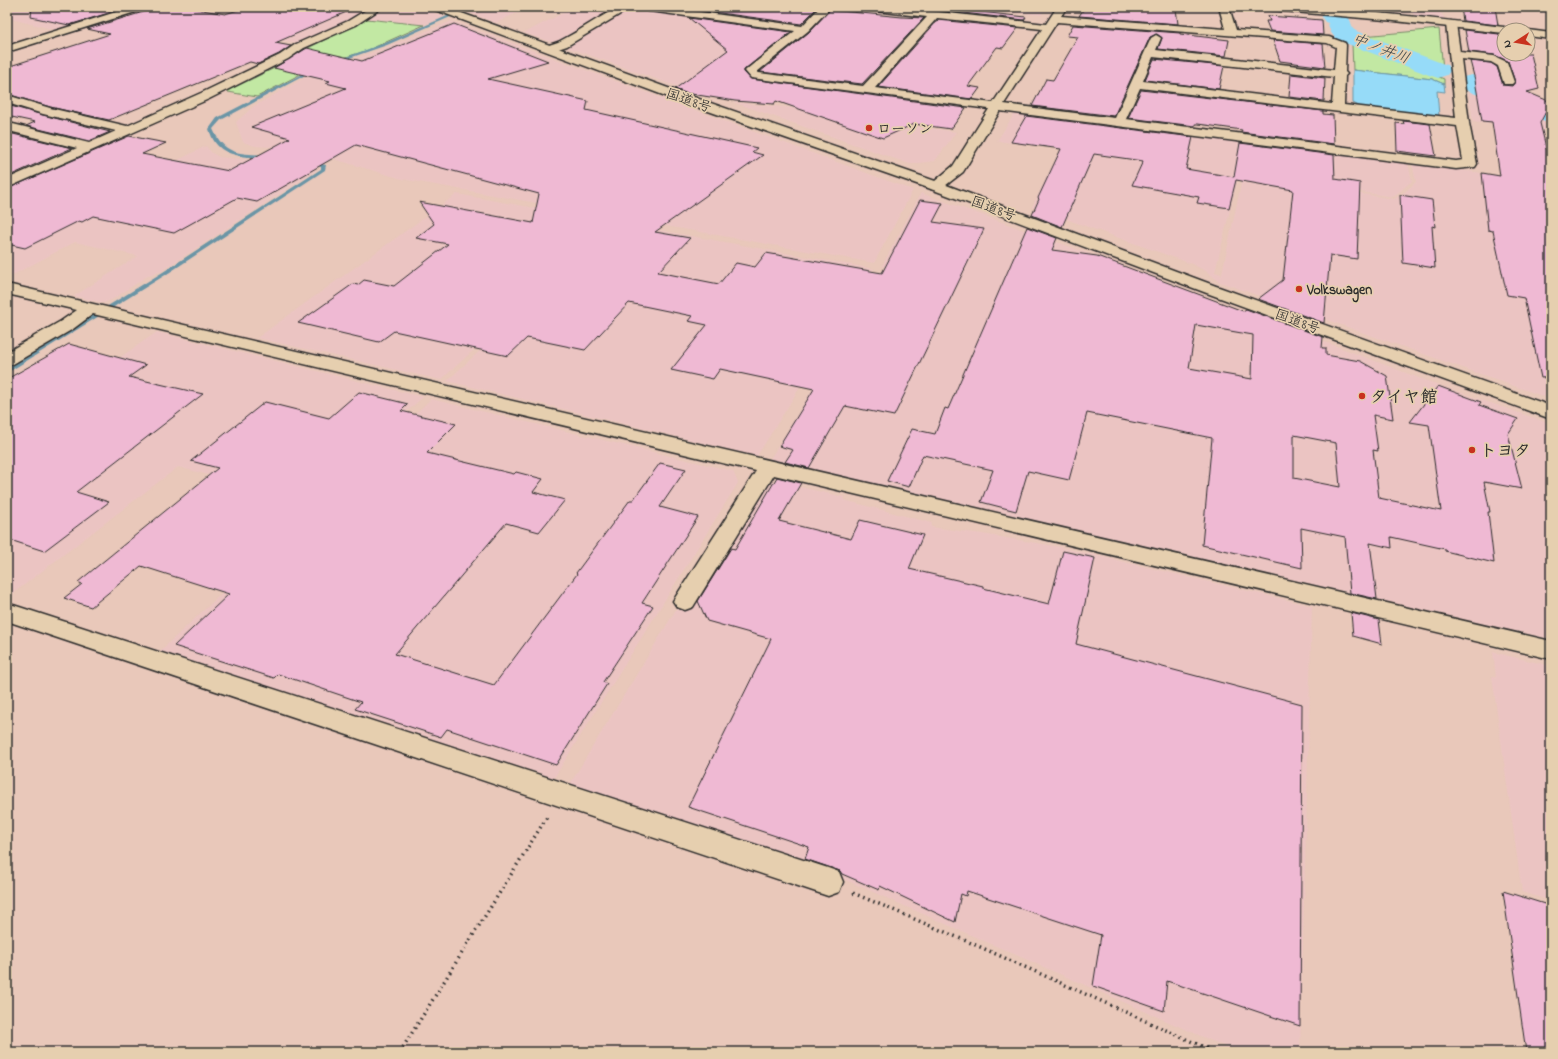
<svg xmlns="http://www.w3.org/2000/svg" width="1558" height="1059" viewBox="0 0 1558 1059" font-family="'Indie Flower','Klee One',sans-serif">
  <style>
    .built { fill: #ebc4c2 }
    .green { fill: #c2e8a3; stroke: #768a67 }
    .water { fill: #96dbf8; stroke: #6b95a6 }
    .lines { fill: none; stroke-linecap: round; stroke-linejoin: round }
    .stream { fill: #6b95a6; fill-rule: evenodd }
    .river { fill: #96dbf8; fill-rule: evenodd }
    .building { fill: #efb9d3; stroke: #2b2b2b; fill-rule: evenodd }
    .minor-casing { stroke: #2b2b2b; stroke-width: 3 }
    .major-casing { stroke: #2b2b2b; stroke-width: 3 }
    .highway-casing { stroke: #2b2b2b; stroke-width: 3 }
    .path { stroke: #2b2b2b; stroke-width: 3.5; stroke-dasharray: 1.5 4; stroke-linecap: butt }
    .minor { fill: #e6cfaf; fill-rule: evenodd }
    .major { fill: #e6cfaf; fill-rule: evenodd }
    .highway { fill: #e6cfaf; fill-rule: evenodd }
    .poi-dot { fill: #c8321e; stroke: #e6cfaf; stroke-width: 1.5 }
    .labels { text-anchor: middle; stroke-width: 3.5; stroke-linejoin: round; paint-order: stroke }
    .far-street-label { font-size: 14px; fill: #2b2b2b; stroke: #e6cfaf }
    .far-poi-label { font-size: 14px; font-weight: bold; fill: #2b2b2b; stroke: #e6cfaf; text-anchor: start }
    .far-water-label { font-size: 15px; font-style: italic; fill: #3b454a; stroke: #e6cfaf }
    .poi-label { font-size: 17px; font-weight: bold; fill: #2b2b2b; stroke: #e6cfaf; text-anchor: start }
  </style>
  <rect width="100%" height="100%" fill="#e9c8ba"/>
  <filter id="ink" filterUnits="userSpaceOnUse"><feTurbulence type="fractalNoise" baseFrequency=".025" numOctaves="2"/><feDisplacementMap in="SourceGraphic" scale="8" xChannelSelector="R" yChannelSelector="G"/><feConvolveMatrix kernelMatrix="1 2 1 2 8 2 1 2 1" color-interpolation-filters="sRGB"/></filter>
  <g filter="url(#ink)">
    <path class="built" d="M19,7h101l6,1 -70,22 -49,-12v-7z
      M283,7h91l-26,16 -46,20 -45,-5z
      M411,7h8l26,10 -21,8 -57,-6 9,-6z
      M479,7h50l-33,16 -29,-11z
      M575,7h45l-63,37 -33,-11z
      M966,7h81l-6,8 -44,-5 -8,9 -31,-3z
      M1409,7h28l8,12 -30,-3z
      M627,8h13l157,21 -86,67 -30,-8 -117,-42z
      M452,21l461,169 -39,73 -472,-84 -72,-21 -41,-10 -34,-2 -12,-4 -7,-20 18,-16 59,-33 20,-8 30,-9z
      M1468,86l83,31v16l-2,-2 -76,-10z
      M733,102l82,8 141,22 -21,29 -25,3z
      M1021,112l22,3 -15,30 -31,-4 18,-28z
      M1135,127l273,36 4,18 -19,16 -154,-24 -24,99 6,2v4l22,-103 151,24 11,-7 11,-10 -4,-19 139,20v216l-331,-117 -14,-11 -14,-7 -160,-57 28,-57 68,9z
      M206,146l6,7 7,4 72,7 2,-1 24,7 -157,102 -11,3 -36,24 -9,4 -30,-7 64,-40 -63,-14 -68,36v-32z
      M921,193l175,63h-2l234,87 91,35 132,46v215l-781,-180 115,-189 56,8 -59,-12z
      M457,194l156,28 -172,158 -184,-42z
      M619,223l255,46 -117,187 -310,-75z
      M157,332l266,65 -115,104 -130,-34 -171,131v-163z
      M431,399l302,72 5,12 -184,295 -394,-127z
      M773,481l71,16v3l88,23 -1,4 51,7 78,13 252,59 -12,446 -65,-1 -435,-191 -230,-76 107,-176 18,-4 71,-119z
      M1493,652l58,14v235l-29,-9 -30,-216 4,1z"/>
    <path class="green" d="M367,19l57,6 -58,26 -50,15 -59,31 -29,-5 1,-2 58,-28 21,-14z
      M1439,29l4,40 -83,-30 3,-3z
      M1354,43l90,36v5l-12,-5 -79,-9 -1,-26z"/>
    <path class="water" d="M1353,70l79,9 12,5 1,8 -8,-1 2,25 -78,-9 -8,-4z"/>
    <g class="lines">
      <path class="stream" d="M468,7h5l-86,38 -49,17 -3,-1 50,-18z
        M312,69l3,1 -94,50 -8,9c12,28 29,24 55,26h2v2c-15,2 -42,0 -52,-11 -5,-5 -7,-11 -9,-17l8,-11z
        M309,162l17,3 -1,5 -158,104 -160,99v-5l156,-96 158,-103v-2l-12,-3z"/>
      <path class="river" d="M1333,10c14,4 16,4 20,19l3,2 91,34 4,5 -4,5 -9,3 -9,-3 -89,-34c-8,-5 -10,-9 -12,-18l-3,-1 -3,-5 3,-5z
        M1472,75l79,29v18l-10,-2 -78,-31 -4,-6 4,-6z"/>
    </g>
    <path class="building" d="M32,7h56l24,5 -43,13 -38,-8z
      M160,7h26l39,7 23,-7h110l-83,36 16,3 -12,8 -21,10 -8,-2 -141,58 -59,-13 -43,-13v-27l103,-33 -23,-5z
      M676,7h124l16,2 -15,15z
      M921,7h43l-2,3 64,7 -2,3 -104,-12z
      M1085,7h86l5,2 2,15 -99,-8z
      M1461,7h34l3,18 -35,-4z
      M830,10l72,7 22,1 -62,66 -102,-12 49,-40z
      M1268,16l54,4 1,15 -53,-4 -4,-10h4z
      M689,18l102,14 -47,38v2l7,7 215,29 -15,21 -37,-5 -31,14 -107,-37 -2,3 -39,-3 -50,-8 -10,-4 53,-39z
      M938,20l80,8 -15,20 -6,-1 -29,39 12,2 -8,11 -94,-12z
      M454,24l94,37 -60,18 100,22 -2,9 171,38 -5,4 11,3 -108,77 35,6 -32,34 61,12 17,-21 19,4 11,-14 116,20 38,-73 23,3 -10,19 51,7 -90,187 -49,-10 -36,62 -24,-6 8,-12 -14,-4 35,-57 -94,-20 -7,10 -42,-9 36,-45 -19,-4 4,-5 -63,-13 -44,47 -58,-12 -19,18 -114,-25 -15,11 -81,-19 55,-39 5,1 6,-5 30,6 54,-42 -32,-6 18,-14 -15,-22 114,21 6,-29 -183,-49 -99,57 -20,-4 -63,35 -81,-17 -11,6 -3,-1 -54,27 -18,-4v-55l122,-53 37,7 -24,11 87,17 61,-33 -39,-11 95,-39 -20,-5 4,-2 -56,-13 33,-20 55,13z
      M1073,25l107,8v1l49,6 -3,16 -68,-7 4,-11 -5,-4 -7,3 -36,79 -82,-10 14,-27 7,1 25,-43 -11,-1z
      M1465,30l34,4 5,20h27l8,35 -12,3 24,10 -11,21 11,45v209l-10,1 -17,-80 -17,-3 -14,-64 -5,-1 -6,-57 18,3 -8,-54 -10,-1 -7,-41 -5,-19 21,2 6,4 6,18 9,1 3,-4 -7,-21 -14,-6 -25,-3z
      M1273,40l50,4 2,23 -45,-6z
      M1154,59l70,7 -5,23 -74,-9z
      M1291,74l34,4 -1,23 -35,-4z
      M1141,90l182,21v3l10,1 1,29 -93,-12 1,-2 -44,-6h-3v2l-67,-8z
      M7,105l36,10 67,17 -21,9 -63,-15 9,-4 -28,-6z
      M1026,116l167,21 -7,32 48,8 6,-34 94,12 1,24 25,4 -3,76 -27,-4 -6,68 -66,-24 25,-19 10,-90 -57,-10 -7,28 -32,-5 2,-6 -67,-12 11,-24 -49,-7 -32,73 -30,-12 7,-16 -1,-1 23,-49 -50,-7z
      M1403,121l27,3 6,32 -39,-5 -1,-28 8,1z
      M7,134h6l59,14 -65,29z
      M1400,195l32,5 3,27 -3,-1 3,42 -32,-5z
      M1027,227l30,11 -5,12 45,6 146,55 3,-2 77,28 -1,11h4v7l34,6 27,15 6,43 -20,-4 5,36 -5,-1 6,48 62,13 -12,-86 -19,-3 28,-36 43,16 -2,3 39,14 -10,15 14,55 -38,-7 6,30h-2l6,51 -49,-12v-2l-54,-12 1,11 -22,-5 7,56 -27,-6 -5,-56 -44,-9 1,40 -100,-23 10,-107 -125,-25 -18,67 -41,-9 -12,40 -35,-9 12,-32 -70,-15 -14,32 -22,-6 25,-52 23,5 10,-26 3,1zM1196,325l57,10 -1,44 -63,-11zM1294,435l42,8 4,44 -46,-9z
      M69,344l77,21 -17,12 74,17 -127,98 33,10 -65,49 -37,-12v-160z
      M359,392l49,12 -7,7 55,13 -29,29 87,21 2,-2 27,7 -10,13 32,8 -26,32 -33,-9 -111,131 99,31 83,-111 -1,-1 54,-73h3l27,-37 26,6 -26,38 38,10 -56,86 11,3 -50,76 4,2 -51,81 -109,-36 -6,8 -86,-28 6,-7 -83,-28 -4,4 -100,-32 55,-52 -88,-28 -50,41 -27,-9 18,-14 -4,-2 140,-114 -27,-7 74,-59 64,16z
      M777,477l24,6 -22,38 72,18 9,-19 63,15 -14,34 74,17v2l66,16 14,-53 32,7 -19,86 226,60 -2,322 -133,-45 -3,30 -71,-25 8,-51 -134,-44 -1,5 -5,-2 -6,28 -75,-36 -1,4 -37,-16 -2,-3 -35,-12 4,-12 -121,-40 83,-168 -64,-18 -9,-20 33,-53 4,1z
      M1351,613l28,7 3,24 -29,-8z
      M1503,891l48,15v146h-25z"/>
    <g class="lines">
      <g class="minor-casing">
        <path id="minor" d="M371,7h12l-27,18 -52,23 -16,11 -79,40 -202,89v-9l70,-31 -64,-16 -6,1v-8l6,-1 76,19 27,-12 -73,-17 -36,-11v-8l43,13 77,18 74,-33 79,-38 16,-11 52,-23z
          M619,7h13l-65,39 -18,6 -5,-3c3,-5 11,-5 16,-8 20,-10 38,-24 59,-34z
          M637,7h27l138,19 18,-19h11l-23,24 -51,41 2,1 104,13 64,-69 -59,-7 -5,-3h32l151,17 11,-17h10l-6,9 164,13 -6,-22h10l7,23 93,7 16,6 1,2 -1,27 2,2 -2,2 -1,29 112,13 -10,-94 5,-3 5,3 4,28 34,4 13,6 7,20 -2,2h-8l-6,-18 -7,-4 -30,-3 8,64 8,41 -2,3 -19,2 -456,-58 -37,61 -22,17 -5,1 -5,-1 -2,-3 24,-20 36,-57 -238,-31 -6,-7 2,-2 48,-38 -153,-21zM937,18l105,11 -49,74 -118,-15zM1057,22l270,21 9,4 -2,23 -178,-20 5,-12 -5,-3 -5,3 -36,80 -111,-14zM1153,57l181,20 -2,27 -189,-23zM1140,88l317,38 6,34 -7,1 -330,-42z
          M7,284l1544,357v18l-777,-184 -81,132 -8,3 -8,-3 -4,-6 83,-130 -663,-157 -20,15 -60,35 -6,1v-13l54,-31 16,-11 -70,-16z
          M7,603l821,265 11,4 4,10 -4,10 -11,4 -821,-275z"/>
      </g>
      <g class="major-casing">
        <path id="major" d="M132,7h15l-2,2 -138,43v-6z
          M1267,7c79,0 158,11 237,20l5,3h-5v3l-119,-13 -113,-10z
          M1528,30l23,3v6l-23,-3z"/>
      </g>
      <g class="highway-casing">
        <path id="highway" d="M431,7h14l234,85 262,91 275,103 335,120v13l-347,-127 -273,-103 -260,-91 -238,-89z"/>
      </g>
      <path class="path" d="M853,893l125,53 237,106
        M400,1052l147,-235"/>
      <use href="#minor" class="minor"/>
      <use href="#major" class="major"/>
      <use href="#highway" class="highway"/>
    </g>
  </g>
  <g class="poi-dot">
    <circle cx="869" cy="128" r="4"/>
    <circle cx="1299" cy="289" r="4"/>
    <circle cx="1362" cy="396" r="4"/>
    <circle cx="1472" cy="450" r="4"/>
  </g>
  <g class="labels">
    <g class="far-street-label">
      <text transform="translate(689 100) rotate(19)" y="5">国道8号</text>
      <text transform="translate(994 208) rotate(20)" y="5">国道8号</text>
      <text transform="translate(1298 321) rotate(20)" y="5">国道8号</text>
    </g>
    <g class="far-poi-label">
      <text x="877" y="133">ローソン</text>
      <text x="1307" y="294">Volkswagen</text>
    </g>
    <g class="far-water-label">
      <text transform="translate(1381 48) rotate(21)" y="5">中ノ井川</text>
    </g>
    <g class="poi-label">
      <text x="1370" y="402">タイヤ館</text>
      <text x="1480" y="456">トヨタ</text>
    </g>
  </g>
  <rect width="1558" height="1059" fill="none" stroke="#e6cfaf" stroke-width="24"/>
  <rect x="12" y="12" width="1534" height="1035" fill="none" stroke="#2b2b2b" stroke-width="1.5" filter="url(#ink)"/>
  <g transform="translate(1516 42) rotate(258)"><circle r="19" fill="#e6cfaf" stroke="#9b8d7a"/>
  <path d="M0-3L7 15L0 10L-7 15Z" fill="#c8321e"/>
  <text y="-6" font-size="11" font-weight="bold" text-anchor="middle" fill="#2b2b2b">N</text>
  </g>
</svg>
